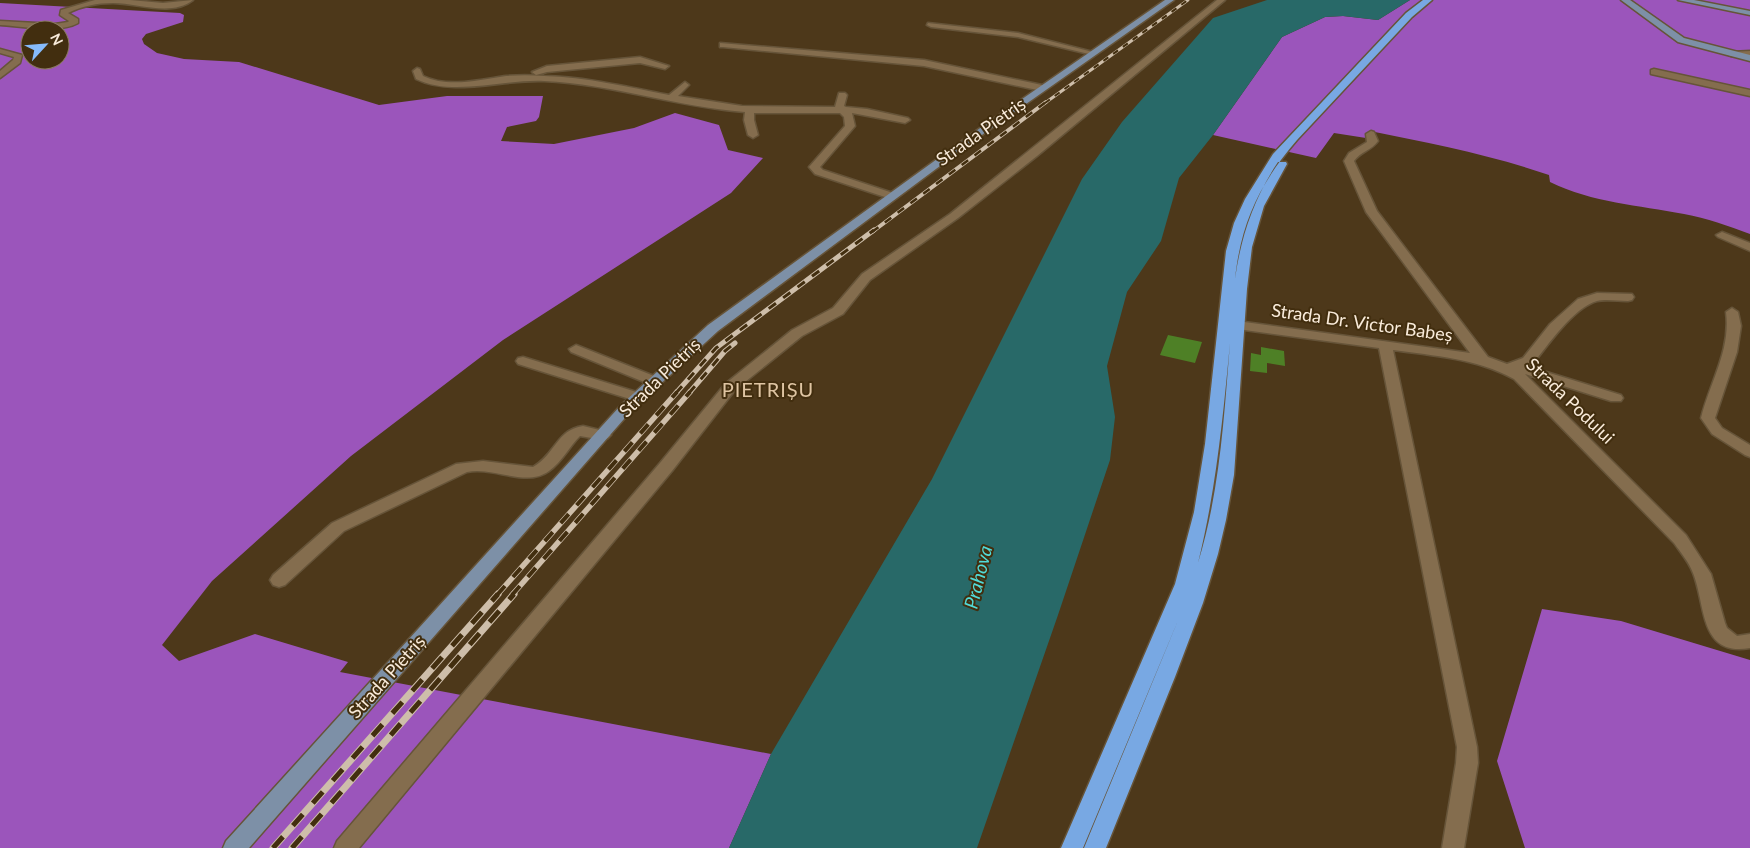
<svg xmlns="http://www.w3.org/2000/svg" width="1750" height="848" viewBox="0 0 1750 848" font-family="Lato,sans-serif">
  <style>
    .forest { fill: #9b55bb; fill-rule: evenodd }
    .water { fill: #286968 }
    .building { fill: #4e8026 }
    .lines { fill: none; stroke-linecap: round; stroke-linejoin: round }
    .minor-casing { stroke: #665439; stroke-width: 3 }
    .major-casing { stroke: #665439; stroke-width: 3 }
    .highway-casing { stroke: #665439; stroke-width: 3 }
    .minor { fill: #846d4e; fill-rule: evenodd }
    .major { fill: #7d90a7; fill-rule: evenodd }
    .highway { fill: #78a8e3; fill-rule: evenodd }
    .rail-far4-casing { stroke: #cebeaa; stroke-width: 3 }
    .rail-far3-casing { stroke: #cebeaa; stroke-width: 4 }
    .rail-far2-casing { stroke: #cebeaa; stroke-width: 5 }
    .rail-far1-casing { stroke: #cebeaa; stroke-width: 5.5 }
    .rail-casing { stroke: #cebeaa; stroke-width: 7 }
    .rail-far4 { stroke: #422e0f; stroke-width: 2; stroke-dasharray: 6; stroke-linecap: butt }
    .rail-far3 { stroke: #422e0f; stroke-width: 2.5; stroke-dasharray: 8; stroke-linecap: butt }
    .rail-far2 { stroke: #422e0f; stroke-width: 3; stroke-dasharray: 9; stroke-linecap: butt }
    .rail-far1 { stroke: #422e0f; stroke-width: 4; stroke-dasharray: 12; stroke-linecap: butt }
    .rail { stroke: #422e0f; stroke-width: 5; stroke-dasharray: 15; stroke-linecap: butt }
    .labels { text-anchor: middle; stroke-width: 4; stroke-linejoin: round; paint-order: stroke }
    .street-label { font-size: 18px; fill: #f9ebda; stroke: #422e0f }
    .water-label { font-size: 19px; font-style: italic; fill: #51dad8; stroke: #422e0f }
    .quarter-label { font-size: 20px; letter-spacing: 1px; fill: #dfc5a3; stroke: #422e0f }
  </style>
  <rect width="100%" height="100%" fill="#4d381a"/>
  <path class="forest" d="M1410,0h340v234c-22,-8 -43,-16 -66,-20 -46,-9 -91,-11 -134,-32l-1,-7c-58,-20 -119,-32 -179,-44l-4,7 -32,-5 -18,25 -103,-23 69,-98 43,-20 18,-1 35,4z
    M0,3l180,10 4,2 -1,7 -37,12 -4,5 2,5 13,9 27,6 55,3 140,43 68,-9h96l-4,21 -3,4 -29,6 -6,14 53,3 80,-16 41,-15 44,12 9,25 35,8 -32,35 -228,147 -152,116 -139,125 -50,64 17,16 76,-27 93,28 -8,10 431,82 -42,94h-729zM30,30h30v30h-30z
    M1542,609l79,12 129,39v188h-225l-28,-87z"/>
  <path class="water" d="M1267,0h143l-32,20 -35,-4 -18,1 -43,20 -69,98 -34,43 -18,63 -34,51 -20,74 8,51 -5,43 -52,155 -81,233h-248l42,-94 161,-275 150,-300 40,-57 91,-104z"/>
  <path class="building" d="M1168,335l34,7 -7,21 -35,-8z
    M1261,347l23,4 1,15 -18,-3v10l-17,-2 1,-18 10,2z"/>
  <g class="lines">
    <g class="minor-casing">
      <path id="minor" d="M95,0h35l33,3 30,-3c-21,17 -56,3 -80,3 -16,0 -31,3 -45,10l10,6v4c-19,11 -57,3 -78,2v-4l55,3 13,-2 1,-1 -9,-6 1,-5z
        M1217,0h8l-188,156 -79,62 -88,62 -27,34 -41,22 -67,54 -63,81 -313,377h-25l3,-7 323,-378 65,-79 67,-54 41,-22 29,-34 88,-60z
        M928,23l90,10 79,20 -4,2 -75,-18 -87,-10 -4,-2z
        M720,43l204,17 118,25 4,3 -4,3 -118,-25 -201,-19h-3z
        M0,49l22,6 -2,8 -20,15v-7l13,-11 1,-3 -14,-4z
        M1750,51v4l-19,1 -4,-2 4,-2z
        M640,57l29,9 -4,3 -25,-6 -93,9 -11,3 -4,-3 15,-6z
        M417,68l3,1 3,7c25,12 56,4 83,0 12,-1 25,-1 38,0 42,1 84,11 125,19l16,-13 4,3 -11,11 64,10 93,1 4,-14h6l2,2 -3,11 2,1 21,2 41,9 2,2 -5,3 -53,-10 3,13 -35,41 3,3 73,24 1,2 -5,3 -4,-1 -73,-24 -6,-7 36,-41 -1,-9 -4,-4h-86v7l4,15 -5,3 -5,-3 -4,-15 1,-8c-68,-5 -133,-28 -201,-31 -40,-2 -92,16 -128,-2l-3,-8z
        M1654,69l96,21v6l-99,-22v-4z
        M1371,131l3,1 4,9c-6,9 -18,11 -24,20l23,50 111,146 19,7 16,-6 27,-34 28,-25 19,-6 35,1 2,3 -2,3 -4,1c-10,0 -22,-2 -31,0 -23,6 -50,45 -64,63l-6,2 94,29 2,3 -2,3h-10l-86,-27 161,161 25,39 14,49 2,5 10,8 13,-2v14c-51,9 -44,-43 -57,-75 -4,-11 -12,-20 -19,-30l-160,-164c-38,-21 -79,-23 -121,-29l84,397 1,16 -14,85h-22l14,-85 1,-16 -78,-399 -142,-19 -7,-4 7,-4 233,32 -104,-141 -22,-51 5,-8 18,-11 -1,-8z
        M1722,232l28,11v8l-32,-14 -2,-2z
        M1732,308l6,4 3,14 -4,26 -22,66 7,10 28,17v12l-5,-2 -33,-21 -11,-16c9,-36 30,-68 25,-106z
        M576,345l83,33 2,3 -2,3h-10l-78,-32 -2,-3z
        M523,357l120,37 2,3 -2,3h-10l-115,-36 -2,-3 2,-3z
        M583,426l25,6 3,3 -3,3 -5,2 -23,-4c-11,11 -18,26 -31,35 -23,17 -56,-5 -82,1l-123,59 -59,54 -6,2 -6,-2 -3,-5 3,-5 59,-52 124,-59 27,-3 50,6c23,-13 23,-37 50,-41z"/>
    </g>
    <g class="major-casing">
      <path id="major" d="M1165,0h9l-195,137 -261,194 -87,80 -382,437h-26l3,-7 395,-436 87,-80 265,-192z
        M1621,0h9l54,38 66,17v6l-72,-19z
        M1678,0h16l56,11v4z"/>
    </g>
    <g class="highway-casing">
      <path id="highway" d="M1423,0h9l-20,17 -115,123c-37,43 -56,82 -62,139 6,-43 19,-81 43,-117h8l1,2 -23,42 -12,41 -5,42 -13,186 -8,45 -8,34 -15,49 -28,74 -69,171h-22l95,-230 -96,230h-22l114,-264 19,-72 11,-68 21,-193 8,-28 11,-24 28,-45 133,-141zM1230,343c-6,74 -10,148 -32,220 18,-73 25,-146 32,-220z"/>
    </g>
    <use href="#minor" class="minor"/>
    <use href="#major" class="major"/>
    <use href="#highway" class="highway"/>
    <g class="rail-far4-casing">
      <path id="rail-far4" d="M1045,103l143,-103"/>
    </g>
    <g class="rail-far3-casing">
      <path id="rail-far3" d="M872,232l174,-130"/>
    </g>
    <g class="rail-far2-casing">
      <path id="rail-far2" d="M676,393l40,-45 158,-118
        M689,393l36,-42 10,-8"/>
    </g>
    <g class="rail-far1-casing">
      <path id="rail-far1" d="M497,595l180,-203
        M512,595l178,-203"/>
    </g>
    <g class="rail-casing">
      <path id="rail" d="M273,848l225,-254
        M292,848l222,-254"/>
    </g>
    <use href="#rail-far4" class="rail-far4"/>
    <use href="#rail-far3" class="rail-far3"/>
    <use href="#rail-far2" class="rail-far2"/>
    <use href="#rail-far1" class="rail-far1"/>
    <use href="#rail" class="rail"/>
  </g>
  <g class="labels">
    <g class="street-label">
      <text transform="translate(981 132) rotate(-35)" y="6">Strada Pietriș</text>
      <text transform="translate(1362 323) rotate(8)" y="6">Strada Dr. Victor Babeș</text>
      <text transform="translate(660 378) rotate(-44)" y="6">Strada Pietriș</text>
      <text transform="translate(1570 401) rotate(44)" y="6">Strada Podului</text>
      <text transform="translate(387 677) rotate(-48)" y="6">Strada Pietriș</text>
    </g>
    <g class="water-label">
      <text transform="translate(978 577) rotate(-76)" y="7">Prahova</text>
    </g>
    <g class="quarter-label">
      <text x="768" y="397">PIETRIȘU</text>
    </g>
  </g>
  <g transform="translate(45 45) rotate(64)"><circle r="24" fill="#422e0f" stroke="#8b7a60"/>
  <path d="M0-4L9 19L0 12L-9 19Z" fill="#86bbfb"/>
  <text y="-8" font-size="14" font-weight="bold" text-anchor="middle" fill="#f9ebda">N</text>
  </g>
</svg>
